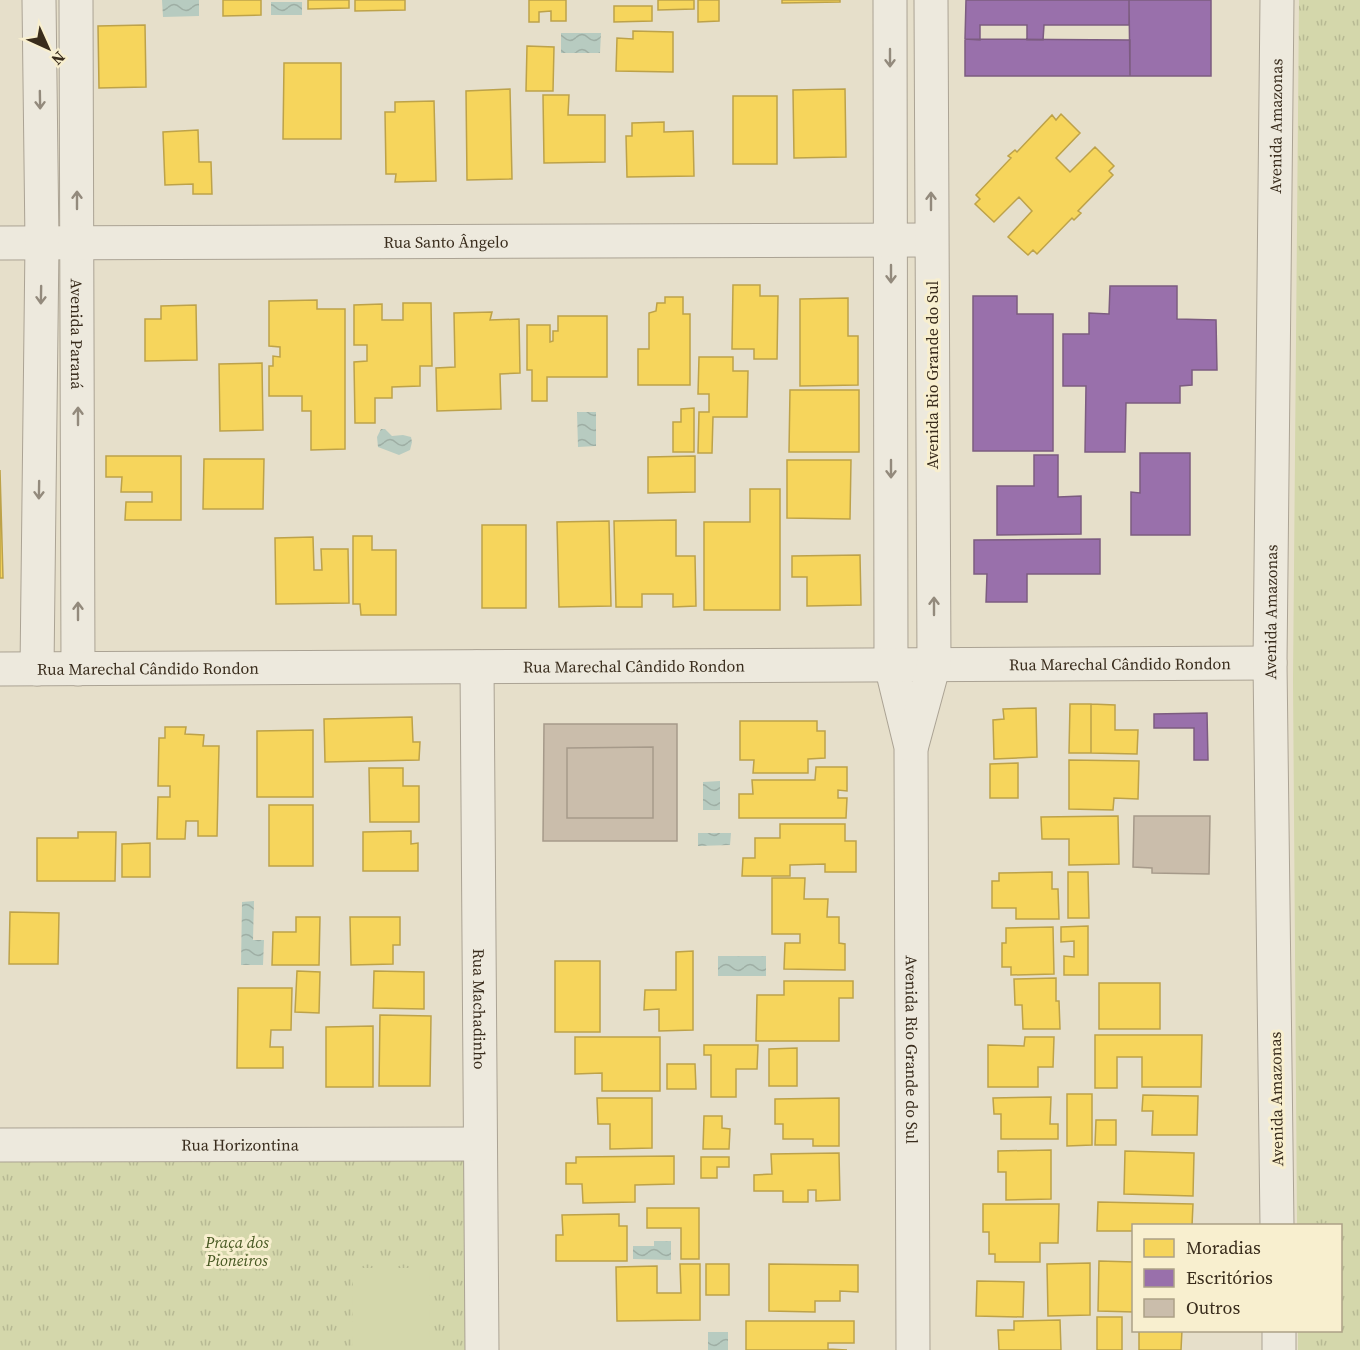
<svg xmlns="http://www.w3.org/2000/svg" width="1360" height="1350" viewBox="0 0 1360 1350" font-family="'Source Serif 4',serif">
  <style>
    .grass { fill: url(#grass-tufts) }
    .pitch { fill: #d4d7ab }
    .water { fill: url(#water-waves) }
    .homes { fill: #f6d55c; stroke: #bda249; stroke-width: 1.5 }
    .offices { fill: #9970ab; stroke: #7c5c80; stroke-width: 1.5 }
    .building { fill: #cabdab; stroke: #a69a8a; stroke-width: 1.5 }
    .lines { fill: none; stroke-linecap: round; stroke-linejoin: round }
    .minor-casing { stroke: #aba394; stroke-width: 35 }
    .minor { stroke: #ede9dd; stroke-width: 33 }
    .oneway { stroke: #938a7c }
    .labels { text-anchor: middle; stroke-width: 6; stroke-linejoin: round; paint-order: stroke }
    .street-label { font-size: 16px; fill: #392c1c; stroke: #f8efcf }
    .park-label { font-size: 16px; font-style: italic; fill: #465721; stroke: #f8efcf }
  </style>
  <defs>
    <pattern id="grass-tufts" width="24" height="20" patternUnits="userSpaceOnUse" patternTransform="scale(1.5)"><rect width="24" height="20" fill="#d4d7ab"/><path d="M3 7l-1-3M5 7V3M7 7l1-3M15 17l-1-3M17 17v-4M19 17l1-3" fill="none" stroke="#b7b993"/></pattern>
    <pattern id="water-waves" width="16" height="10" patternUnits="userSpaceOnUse" patternTransform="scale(1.5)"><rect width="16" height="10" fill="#b7cbc0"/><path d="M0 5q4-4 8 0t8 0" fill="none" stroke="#9eaea4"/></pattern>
  </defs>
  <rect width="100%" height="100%" fill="#e6dfca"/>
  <path class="grass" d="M1299,0h61v1350h-62v-19l42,-1v-104l-43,-1 -4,-545z
    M0,1152h472l1,198h-473z"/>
  <path class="pitch" d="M353,1268h77l-1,82h-77z"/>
  <path class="water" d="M162,0h37v16l-36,1z
    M271,2h31v13h-31z
    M561,33h40l-1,20h-39z
    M577,412h19v34l-18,1z
    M381,429h4l7,7 11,-1 8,2 1,5 -2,8 -11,5 -21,-8 -1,-10z
    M720,781v29h-17v-28z
    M698,833h33l-1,12 -32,1z
    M254,901l-1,39h11l-1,25h-22l1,-63z
    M718,956h48v20h-48z
    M654,1241h17v19l-38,-1v-13h21z
    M708,1332h20v18h-20z"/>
  <path class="homes" d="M223,0h38v15l-38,1z
    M308,0h41v8l-41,1z
    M355,0h50v10l-50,1z
    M529,0h37v21h-15v-10l-12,1v10h-10z
    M658,0h36v9l-36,1z
    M698,0h21v21l-21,1z
    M782,0h58v2l-58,1z
    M614,6h38v15l-38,1z
    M145,25l1,62 -47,1 -1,-62z
    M633,31l40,1v40l-57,-1 1,-33 16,1z
    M527,46l27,1 -1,44h-27z
    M284,63h57v76h-58z
    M510,89l2,90 -45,1 -1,-89z
    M845,89l1,68 -52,1 -1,-68z
    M543,95h26l-1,20h37v47l-61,1z
    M733,96h44v68h-44z
    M434,101l2,80 -41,1 1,-8h-10l-1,-62h10v-10z
    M1061,114l19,19 -24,25 14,14 25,-25 19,19 -5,5 4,4 -35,36 3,2 -7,7 -2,-2 -35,36 -4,-4 -5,5 -20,-18 24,-26 -13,-14 -25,25 -19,-18 5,-5 -4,-4 35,-37 -3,-2 7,-6 2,2 35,-37 4,5z
    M664,122v10l29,-1 1,45 -67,1 -1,-41h6v-13z
    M198,130l1,32h12l1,32h-19v-10l-28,1 -2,-53z
    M733,285h27v11h18l-1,63h-23v-10h-22z
    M665,297h18v17h7v71h-52v-36h11v-36l7,-2 1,-8h8z
    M848,298v38h10v49l-58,1v-87z
    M317,300v9h28v140l-34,1v-39h-9v-15h-33v-30h4v-10l7,1v-10l-11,-1v-45z
    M403,303h28l1,63h-12v20l-28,1v11h-17v25h-20l-1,-61 13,-1v-16h-13v-40l28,-1v16h21z
    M196,305l1,55 -52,1v-42h16v-13z
    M492,312l-2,8 29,-1 1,54 -20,1 1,35 -64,2 -1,-43 19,-1 -1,-54z
    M558,316h49v61h-60v24h-15v-31h-5v-45h23v17l3,-1v-10h5z
    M699,357h34v14h15l-1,46h-34l-1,36h-14l1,-41h10v-18h-11z
    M262,363l1,67 -43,1 -1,-67z
    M790,390h69v62h-70z
    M694,408v44h-21v-30h8v-13z
    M106,456h75v64h-56l1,-18h26v-10h-31l1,-15h-16z
    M695,456v36l-47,1v-36z
    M204,459h60l-1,50h-60z
    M787,460h64l-1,59 -63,-1z
    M0,470l3,108h-3z
    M750,489h30v121h-76v-88h46z
    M676,520v36h19l1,50 -23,1v-13h-31v13h-26l-2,-86z
    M609,521l2,85 -52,1 -2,-85z
    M482,525h44v83h-44z
    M353,536h19v14h24v65h-35l-1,-11h-7z
    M313,537l1,33h8l-1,-21h27l1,54 -73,1 -1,-66z
    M860,555l1,50 -54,1v-29h-15v-21z
    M1070,704h21v49h-22z
    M1091,704l24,1v25h23l-1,24 -46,-1z
    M1036,708l1,49 -43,2 -1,-39 11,-1 -1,-10z
    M412,717l1,25h7l-1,18 -94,2 -1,-43z
    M740,721h77v10h8v27l-17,1v14h-55l1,-13h-14z
    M165,727h21l-1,7 19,1 -1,11h16l-2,90h-19v-15h-12l-1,18h-28l1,-42h12v-11h-12l1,-48h6z
    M313,730v67h-56v-66z
    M1069,760l70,1 -1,38 -24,-1 -1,12 -44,-1z
    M1018,763v35h-28v-34z
    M816,767h31v24l-9,-1v8h9l-1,20h-107v-24h14l-1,-14h63z
    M369,768h34v18h16v36h-49z
    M269,805h44v61h-44z
    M1118,816l1,48 -50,1v-26h-27l-1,-22z
    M780,824h65v17h11v31h-31v-8l-35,1v11h-48l1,-18h12v-20h25z
    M411,831v13l7,-1v28h-55v-39z
    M78,832h38l-1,49h-78v-43h41z
    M150,843v34h-28v-33z
    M1052,872v17h6l1,30h-43v-11h-24v-27h7v-8z
    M1068,872h20l1,46h-21z
    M772,878h33l-1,21h24l-1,18h12v26l6,1v26l-61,-1 1,-26h15v-9h-28z
    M10,912l49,1 -1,51h-49z
    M296,917h24l-1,48h-47l1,-33h23z
    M350,917h50v28h-7v19l-42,1z
    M1088,926v49h-24v-19l10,1v-16l-13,1v-15z
    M1053,927l1,47 -43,1v-8h-9v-24h4v-15z
    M693,951v79l-34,1v-22l-15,1 1,-20h31v-38z
    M555,961h45v71h-45z
    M297,971l23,1 -1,41 -24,-1z
    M374,971l50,1v37l-51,-1z
    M1056,978v23h3l1,28h-37l-1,-24h-7l-1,-26z
    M784,981h69v17h-14v43h-83l1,-46h27z
    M1099,983h61v46h-61z
    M238,988h54l-1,42h-20l-1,17h13v21h-46z
    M380,1015l51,1 -1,70h-51z
    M373,1026v61h-47v-60z
    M1095,1035h107l-1,52h-59v-30h-25v31h-22z
    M575,1037h85v54h-58v-18l-27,1z
    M1025,1037h29l-1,30h-15v20h-50v-42l36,1z
    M704,1045h54l-1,24h-21v28h-25v-42h-7z
    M797,1048v38h-28v-37z
    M667,1064h28l1,25h-29z
    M1067,1094h25v51l-25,1z
    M1143,1095l55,1 -1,39h-45l1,-24h-11z
    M1051,1097l-1,27h8v15h-57v-25h-7l-1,-16z
    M597,1098h55v50l-42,1v-25h-12z
    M839,1098v48h-26v-7h-30v-15h-8v-25z
    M704,1116h18v12l8,1 -1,20h-26z
    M1096,1120h20v25h-21z
    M1051,1150v49l-45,1v-28h-8v-21z
    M1125,1151l69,2 -1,43 -69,-2z
    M839,1153l1,47 -24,1v-11h-8v12h-25v-11h-29v-16l18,-1 -1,-20z
    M674,1156v28l-39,1v17l-52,1 -1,-19h-16v-21h10v-6z
    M701,1157h28v10h-12v11h-16z
    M1098,1202l95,2 -1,22h-58v5h-37z
    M983,1204h76l-1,39h-18v19h-45v-8h-6v-22h-6z
    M647,1208h52v51h-18v-31h-34z
    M619,1214v12h8v35h-71v-26h7l-1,-20z
    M1099,1261l35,1v50l-36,-1z
    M1090,1263v52l-42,1 -1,-52z
    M680,1264h20v56l-83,1 -1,-54 41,-1v27h24z
    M706,1264h23v31h-23z
    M769,1264l89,1v27l-18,-1v10h-25v11l-46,-1z
    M977,1281l47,1 -1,35 -47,-1z
    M1097,1317h25v33h-25z
    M1060,1320l1,30h-62l-1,-20h16v-9z
    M746,1321h108v22h-26v6l19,1h-101z
    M1139,1330h43l-1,20h-42z"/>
  <path class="offices" d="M966,0h163v25h-85l-1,15h-16v-15h-47v15l-15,-1z
    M1129,0h82v76h-81z
    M965,39l165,1v36h-165z
    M1110,286h67v33l39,1 1,50h-25v15l-12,1v17h-54l-1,49h-40l1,-66h-23v-52h26v-21l20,1z
    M973,296h44v18h36v137h-80z
    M1140,453h50v82h-59v-43l9,1z
    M1034,455h24v42l23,-1v38l-84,1v-49h37z
    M1100,539v35h-73v28h-41l1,-28h-13v-34z
    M1207,713l1,47h-14v-32h-40v-14z"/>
  <path class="building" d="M544,724h133v117h-134z
    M653,747v71h-86v-70z
    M1134,816h76l-1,58 -57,-1v-5l-19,-1z"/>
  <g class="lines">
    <g class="minor-casing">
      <g id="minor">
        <path id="s1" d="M76,0l2,669"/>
        <path id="s2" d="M890,0l1,665 20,82 2,603"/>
        <path id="s3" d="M0,243l931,-3"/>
        <path id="s4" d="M477,667l5,683"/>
        <path id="s5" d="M0,669l1270,-6"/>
        <path d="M37,669l5,-426 -3,-243"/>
        <path d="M912,745l22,-81 -3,-664"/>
        <path id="s6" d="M0,1145l480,-1"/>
        <path id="s7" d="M1277,1226l-7,-563 7,-663"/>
        <path d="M1279,1330v20"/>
      </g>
    </g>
    <use href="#minor" class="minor"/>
  </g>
  <defs><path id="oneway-shaft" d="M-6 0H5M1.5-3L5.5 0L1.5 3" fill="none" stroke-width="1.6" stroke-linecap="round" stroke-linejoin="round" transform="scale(1.5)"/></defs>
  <g class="oneway">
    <use href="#oneway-shaft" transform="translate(890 58) rotate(90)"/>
    <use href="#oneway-shaft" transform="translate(40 100) rotate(89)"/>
    <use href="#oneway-shaft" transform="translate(77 200) rotate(-90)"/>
    <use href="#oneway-shaft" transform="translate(931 201) rotate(-90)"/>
    <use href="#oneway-shaft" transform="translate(891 274) rotate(90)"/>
    <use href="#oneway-shaft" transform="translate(41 295) rotate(91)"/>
    <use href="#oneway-shaft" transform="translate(78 416) rotate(-90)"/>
    <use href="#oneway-shaft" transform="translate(891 469) rotate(90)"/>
    <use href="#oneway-shaft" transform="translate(39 490) rotate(91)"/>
    <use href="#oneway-shaft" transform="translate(934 606) rotate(-90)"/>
    <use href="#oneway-shaft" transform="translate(78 611) rotate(-90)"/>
  </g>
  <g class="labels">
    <g class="street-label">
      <text dy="6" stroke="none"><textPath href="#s7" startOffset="1100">Avenida Amazonas</textPath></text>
      <text dy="6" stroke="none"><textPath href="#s3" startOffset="446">Rua Santo Ângelo</textPath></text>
      <text dy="6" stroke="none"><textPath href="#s1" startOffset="334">Avenida Paraná</textPath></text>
      <text transform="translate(932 375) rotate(-90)" y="6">Avenida Rio Grande do Sul</text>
      <text dy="6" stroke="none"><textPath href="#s7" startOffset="614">Avenida Amazonas</textPath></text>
      <text dy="6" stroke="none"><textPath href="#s5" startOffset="1120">Rua Marechal Cândido Rondon</textPath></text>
      <text dy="6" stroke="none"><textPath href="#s5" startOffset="634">Rua Marechal Cândido Rondon</textPath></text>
      <text dy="6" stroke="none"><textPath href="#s5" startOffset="148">Rua Marechal Cândido Rondon</textPath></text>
      <text dy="6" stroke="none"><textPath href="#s4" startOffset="342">Rua Machadinho</textPath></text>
      <text dy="6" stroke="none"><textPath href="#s2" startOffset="1052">Avenida Rio Grande do Sul</textPath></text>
      <text transform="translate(1276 1099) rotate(-91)" y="6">Avenida Amazonas</text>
      <text dy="6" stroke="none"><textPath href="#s6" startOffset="240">Rua Horizontina</textPath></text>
    </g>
    <g class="park-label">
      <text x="237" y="1248">Praça dos<tspan x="237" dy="18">Pioneiros</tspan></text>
    </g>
  </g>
  <rect x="1132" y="1224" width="210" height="108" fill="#f8efcf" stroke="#aca187" stroke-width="1.5"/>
  <rect x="1144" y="1239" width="30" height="18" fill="#f6d55c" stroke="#aca187" stroke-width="1.5"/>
  <text x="1186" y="1254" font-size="18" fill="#392c1c">Moradias</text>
  <rect x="1144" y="1269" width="30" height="18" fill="#9970ab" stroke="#aca187" stroke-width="1.5"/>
  <text x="1186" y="1284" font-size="18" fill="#392c1c">Escritórios</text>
  <rect x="1144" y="1299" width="30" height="18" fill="#cabdab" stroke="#aca187" stroke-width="1.5"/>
  <text x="1186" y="1314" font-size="18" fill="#392c1c">Outros</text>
  <g transform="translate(48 48) rotate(135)" stroke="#f8efcf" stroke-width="4.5" paint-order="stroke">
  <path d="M0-4.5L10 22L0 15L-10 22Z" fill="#392c1c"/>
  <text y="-9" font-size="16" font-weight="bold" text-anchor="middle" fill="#392c1c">N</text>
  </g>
</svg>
